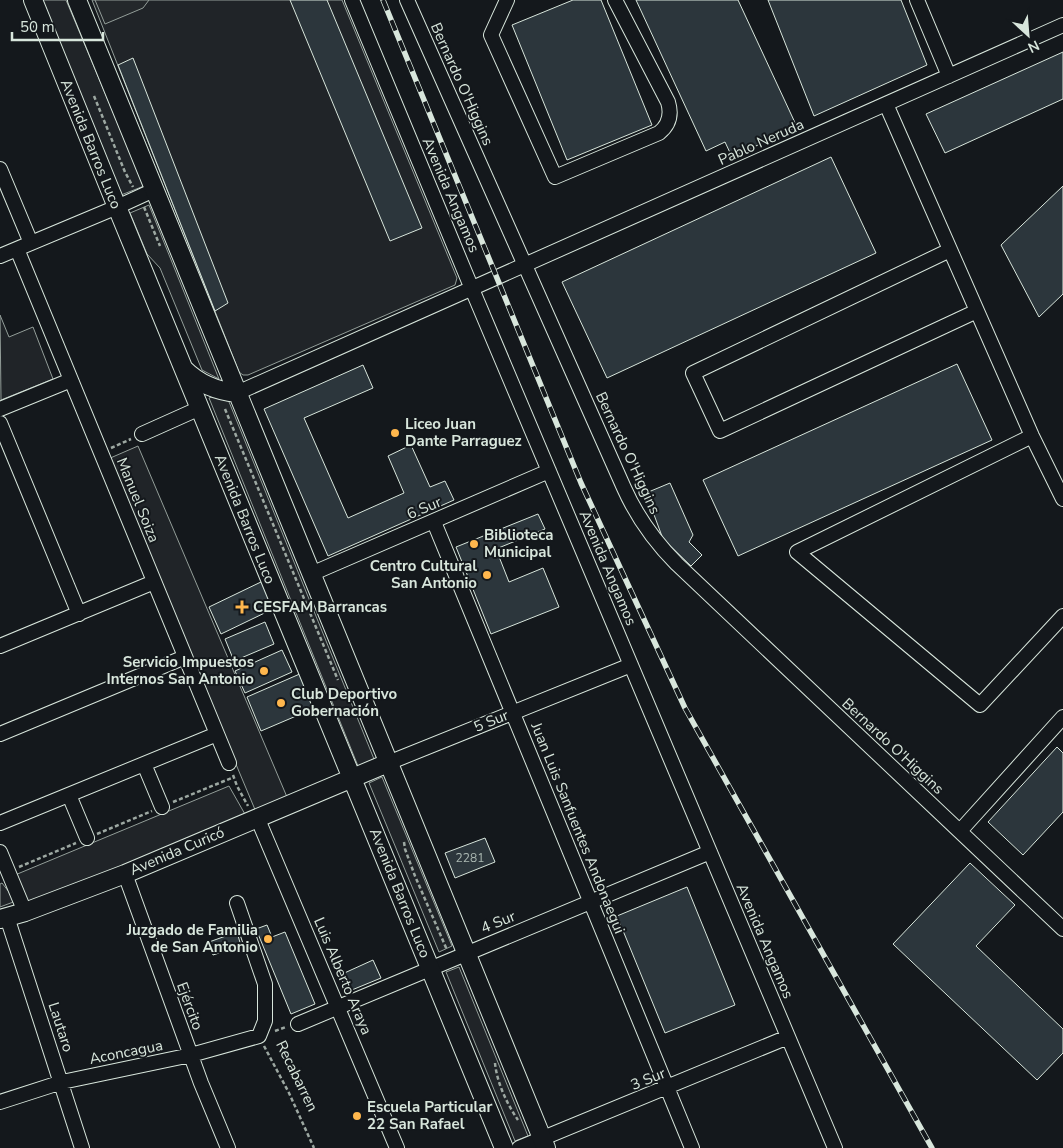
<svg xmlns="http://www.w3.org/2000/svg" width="1063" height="1148" viewBox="0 0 1063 1148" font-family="'Nunito Sans',sans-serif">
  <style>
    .green { fill: #202428; stroke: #939e99 }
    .parking { fill: #24282b; stroke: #939e99 }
    .building { fill: #2c363c; stroke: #d8e6dc }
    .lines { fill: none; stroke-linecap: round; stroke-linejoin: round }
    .minor-casing { stroke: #d8e6dc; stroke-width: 16 }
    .major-casing { stroke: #d8e6dc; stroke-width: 20 }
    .path { stroke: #9da8a2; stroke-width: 2.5; stroke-dasharray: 4 2.5; stroke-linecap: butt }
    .minor { stroke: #14181c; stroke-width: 14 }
    .major { stroke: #14181c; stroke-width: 18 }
    .rail-casing { stroke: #d8e6dc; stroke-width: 5.5 }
    .rail { stroke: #14181c; stroke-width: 4; stroke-dasharray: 11; stroke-linecap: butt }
    .poi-dot { fill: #ffb74d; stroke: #14181c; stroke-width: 2 }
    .labels { text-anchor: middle; stroke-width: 4; stroke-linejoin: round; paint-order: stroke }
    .number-label { font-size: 12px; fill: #adbab4 }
    .street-label { font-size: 15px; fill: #d8e6dc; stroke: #14181c }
    .poi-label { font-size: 15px; font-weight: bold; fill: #d8e6dc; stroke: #14181c; text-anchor: start }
  </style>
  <rect width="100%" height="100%" fill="#14181c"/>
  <path class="green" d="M42,0h24l78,186 -23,9z
    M92,0h250l115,278 -2,7 -207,90h-5l-4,-3z
    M149,205l70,174 -17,-9 -42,-102 -13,-14 -17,-41z
    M0,315l9,22 24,-10 20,52 -52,21z
    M225,392l149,367 -16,7 -149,-368z
    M138,446l149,351 -31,15 -148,-353z
    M382,777l70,169 -13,6 -70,-169z
    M229,786l17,30 -136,58 -83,28 -12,-27z
    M2,883l14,18 -16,6v-23z
    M459,967l69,169 -13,5 -69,-169z"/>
  <path class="parking" d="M95,0h54l-6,8 -38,16z"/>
  <path class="building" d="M290,0h37l95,228 -32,13z
    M573,0h28l51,125 -85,35 -55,-135z
    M636,0h102l59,127 -65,30 -7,-15 -19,9z
    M768,0h133l26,65 -113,51z
    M1063,52v47l-118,54 -19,-39z
    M133,58l95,245 -13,8 -97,-246z
    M831,157l45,96 -269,125 -45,-96z
    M1063,186v108l-24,23 -38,-72z
    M957,364l35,76 -254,116 -35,-76z
    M363,365l10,23 -69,30 44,100 56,-25 -16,-37 23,-11 19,42 15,-6 9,19 -126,56 -64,-147z
    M670,483l23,52 -4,7 13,13 -11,11 -28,-27 -17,-46z
    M538,514l7,15 -49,20 13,33 34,-14 16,39 -68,27 -35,-87z
    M263,581l12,27 -54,26 -12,-27z
    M265,622l9,22 -40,17 -9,-22z
    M282,650l10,22 -47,21 -10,-22z
    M302,673l13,35 -54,23 -14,-34z
    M1057,747l6,6v59l-40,43 -35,-33z
    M485,838l10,24 -40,16 -10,-25z
    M970,863l45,42 -39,41 87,83v24l-26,27 -144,-136z
    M687,887l48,118 -70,28 -48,-117z
    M267,925l5,12 13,-5 30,72 -24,10 -35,-85z
    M237,932l4,14 -28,9 -4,-13z
    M373,960l8,18 -34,14 -7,-17z"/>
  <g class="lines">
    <g class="minor-casing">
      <path id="minor" d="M352,0l120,289 363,859
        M407,0l217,488c13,29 30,53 53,76l386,365
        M507,0l-16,35 64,142 104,-44c10,-8 13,-18 9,-31l-53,-102
        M917,0l32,76
        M886,104l146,332 31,63
        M0,169l31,74
        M17,249l212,514
        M950,250l-257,123 27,58 257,-120
        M0,256l117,-49 37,-17
        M237,393l826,-368
        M0,409l71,-29
        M0,423l79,191
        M142,434l58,-26
        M1032,436l-235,116 183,153 83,-89
        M434,522l258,626
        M311,574l238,-103
        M0,646l154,-64
        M0,734l185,-77
        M388,763l243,-98
        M144,764l18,43
        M69,795l18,43
        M257,817l140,331
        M0,823l217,-89
        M960,831l103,-114
        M0,852l25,60
        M125,874l76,209 27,65
        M7,917l75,231
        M298,1024l412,-172
        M0,1102l62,-20 129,-27 68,-19 6,-15v-37l-28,-81
        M519,1148l269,-111"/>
    </g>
    <g class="major-casing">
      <path id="major" d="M33,0l84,207 387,941
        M77,0l469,1148
        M184,369c15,15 32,22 53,24
        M0,919l25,-7 100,-38 263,-111"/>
    </g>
    <path class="path" d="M94,96l31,76 8,15
      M144,207l16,39
      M225,409l113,271
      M111,448l20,-9
      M233,775l4,11 11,20
      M173,802l61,-25
      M97,834l55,-23
      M404,842l1,7 10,27 32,74
      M19,867l57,-24
      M275,1031l11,-4
      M264,1046l25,47 25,55
      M495,1063c2,20 12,41 23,57"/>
    <use href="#minor" class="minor"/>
    <use href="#major" class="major"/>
    <g class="rail-casing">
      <path id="rail" d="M383,0l198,483 104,225 247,440"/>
    </g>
    <use href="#rail" class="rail"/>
  </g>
  <g class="poi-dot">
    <circle cx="395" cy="433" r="5"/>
    <circle cx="474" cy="544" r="5"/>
    <circle cx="487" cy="575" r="5"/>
    <path d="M239.5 599.5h5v5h5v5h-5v5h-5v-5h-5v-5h5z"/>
    <circle cx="264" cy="671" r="5"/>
    <circle cx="281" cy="703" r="5"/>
    <circle cx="268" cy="939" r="5"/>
    <circle cx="357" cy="1116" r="5"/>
  </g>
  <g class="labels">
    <g class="number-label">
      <text x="470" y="862">2281</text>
    </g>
    <g class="street-label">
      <text transform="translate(462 84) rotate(66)" y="5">Bernardo O'Higgins</text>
      <text transform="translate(761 142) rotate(-24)" y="5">Pablo Neruda</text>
      <text transform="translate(91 144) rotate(68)" y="5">Avenida Barros Luco</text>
      <text transform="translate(451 195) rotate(67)" y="5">Avenida Angamos</text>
      <text transform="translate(628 453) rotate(65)" y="5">Bernardo O'Higgins</text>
      <text transform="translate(138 500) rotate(68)" y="5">Manuel Soiza</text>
      <text transform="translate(424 508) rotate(-23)" y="5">6 Sur</text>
      <text transform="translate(245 519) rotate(68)" y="5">Avenida Barros Luco</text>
      <text transform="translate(608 568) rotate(67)" y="5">Avenida Angamos</text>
      <text transform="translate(491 721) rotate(-22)" y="5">5 Sur</text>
      <text transform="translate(893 746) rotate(43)" y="5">Bernardo O'Higgins</text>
      <text transform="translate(578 828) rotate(68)" y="5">Juan Luis Sanfuentes Andonaegui</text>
      <text transform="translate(177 851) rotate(-23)" y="5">Avenida Curicó</text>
      <text transform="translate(400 893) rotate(68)" y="5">Avenida Barros Luco</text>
      <text transform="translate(498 922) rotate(-22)" y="5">4 Sur</text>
      <text transform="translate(765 941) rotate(67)" y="5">Avenida Angamos</text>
      <text transform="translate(343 976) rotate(67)" y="5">Luis Alberto Araya</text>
      <text transform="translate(190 1006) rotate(70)" y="5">Ejército</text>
      <text transform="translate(61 1027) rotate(72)" y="5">Lautaro</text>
      <text transform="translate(126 1052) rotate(-11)" y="5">Aconcagua</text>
      <text transform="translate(297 1076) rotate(64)" y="5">Recabarren</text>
      <text transform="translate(648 1079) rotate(-22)" y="5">3 Sur</text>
    </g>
    <g class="poi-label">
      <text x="405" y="429">Liceo Juan<tspan x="405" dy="17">Dante Parraguez</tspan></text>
      <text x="484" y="540">Biblioteca<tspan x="484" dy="17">Municipal</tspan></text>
      <text x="477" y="571" text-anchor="end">Centro Cultural<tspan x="477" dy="17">San Antonio</tspan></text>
      <text x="253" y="612">CESFAM Barrancas</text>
      <text x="254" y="667" text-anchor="end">Servicio Impuestos<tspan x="254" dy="17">Internos San Antonio</tspan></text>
      <text x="291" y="699">Club Deportivo<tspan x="291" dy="17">Gobernación</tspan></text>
      <text x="258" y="935" text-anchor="end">Juzgado de Familia<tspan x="258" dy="17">de San Antonio</tspan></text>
      <text x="367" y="1112">Escuela Particular<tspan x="367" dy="17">22 San Rafael</tspan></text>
    </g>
  </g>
  <g transform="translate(1028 35) rotate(154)" stroke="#14181c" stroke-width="4" paint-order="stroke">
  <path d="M0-4L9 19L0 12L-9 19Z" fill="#d8e6dc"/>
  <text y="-8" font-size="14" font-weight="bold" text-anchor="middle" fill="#d8e6dc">N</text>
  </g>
  <path d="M12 32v8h91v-8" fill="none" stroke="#d8e6dc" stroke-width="2.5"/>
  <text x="20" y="32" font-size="15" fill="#d8e6dc" stroke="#14181c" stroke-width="4" paint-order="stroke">50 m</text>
</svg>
